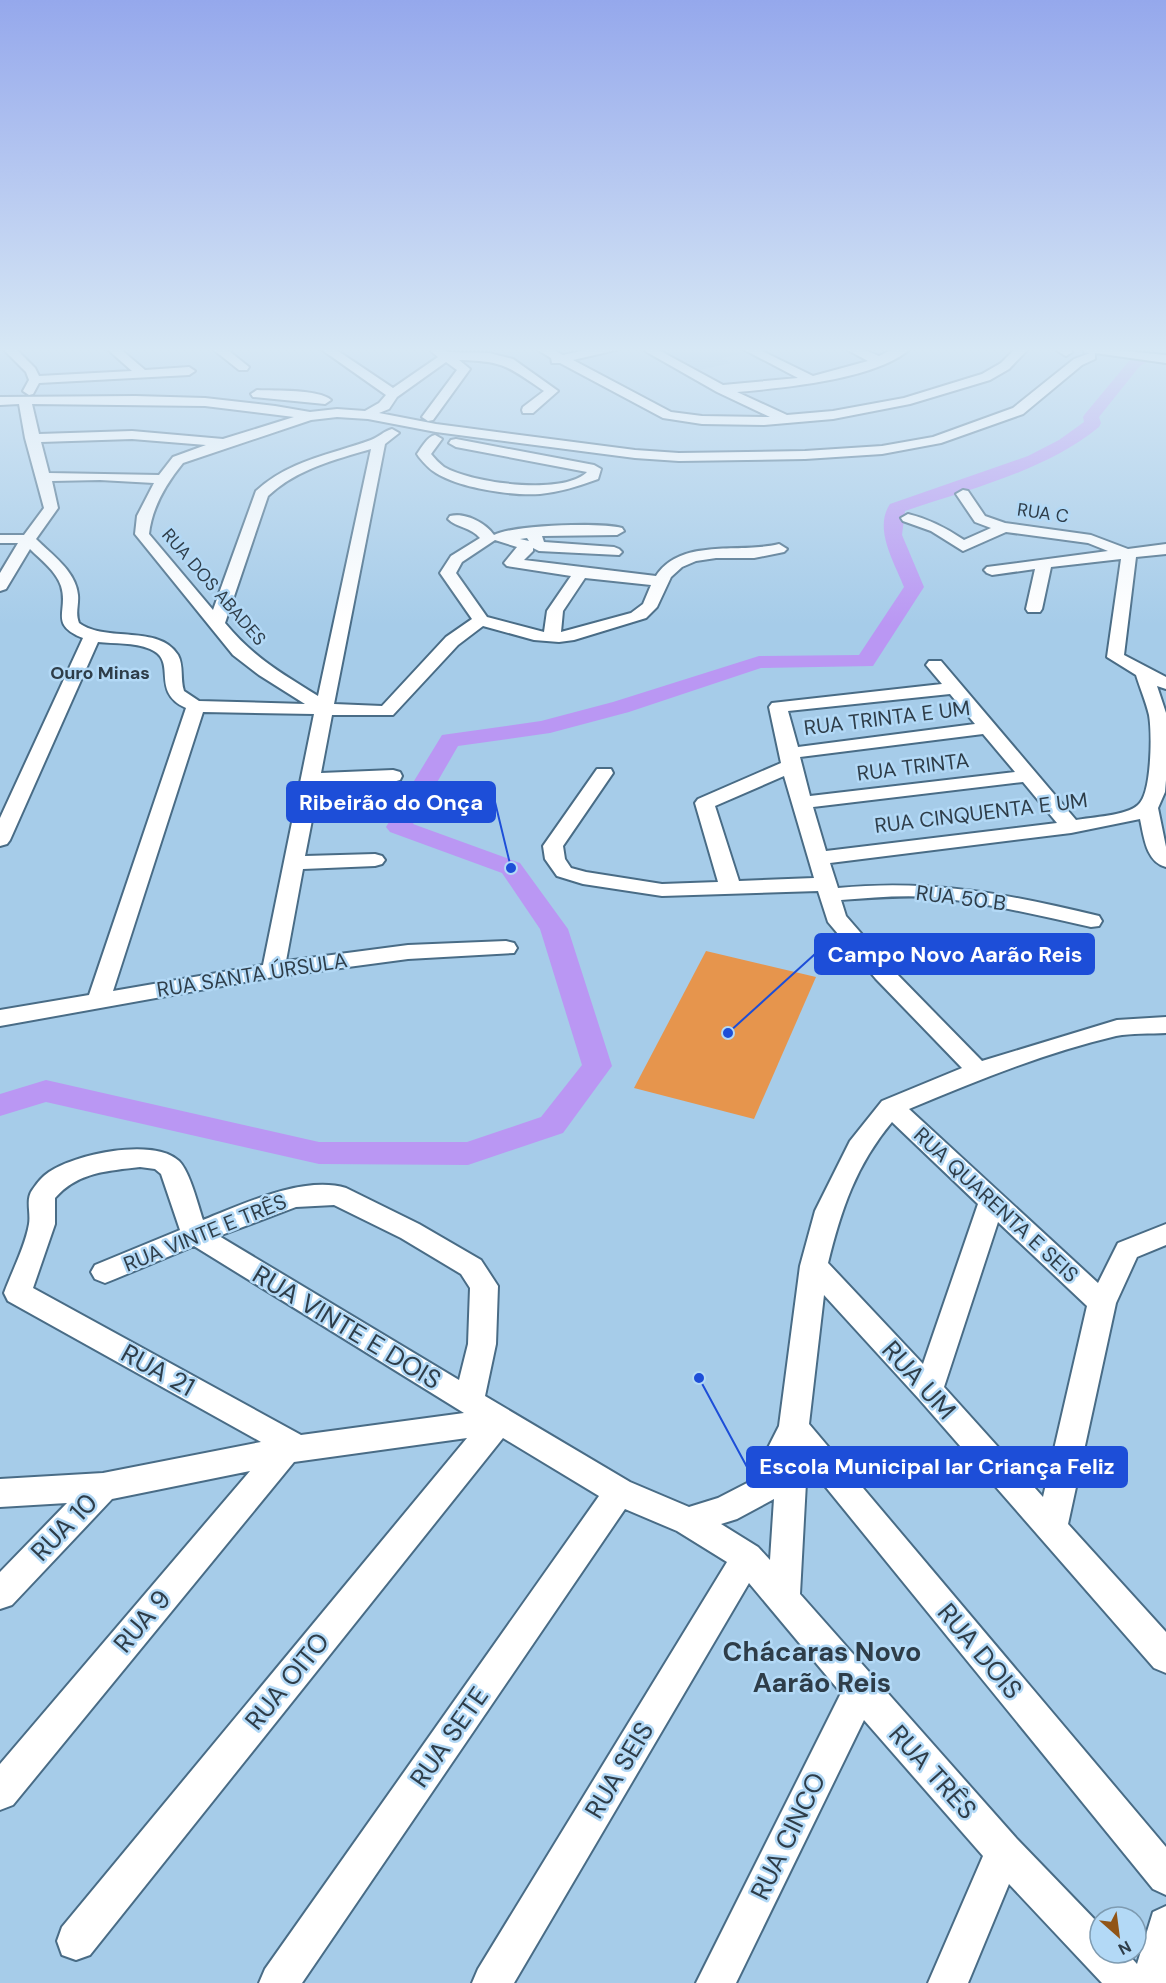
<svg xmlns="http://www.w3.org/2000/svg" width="1166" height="1983" viewBox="0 0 1166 1983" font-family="'DM Sans',sans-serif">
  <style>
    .built { fill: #95c1e2 }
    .green { fill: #e6954d }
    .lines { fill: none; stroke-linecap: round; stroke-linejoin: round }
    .river { fill: #ba97f3; fill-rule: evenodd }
    .minor-casing { stroke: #496c86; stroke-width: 4 }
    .minor { fill: #fff; fill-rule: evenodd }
    .labels { text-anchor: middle; stroke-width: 5; stroke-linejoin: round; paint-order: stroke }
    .far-street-label { font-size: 18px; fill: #2e3d49; stroke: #b3d9f6 }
    .far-neighbourhood-label { font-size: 18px; font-weight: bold; fill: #2e3d49; stroke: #b3d9f6 }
    .street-label { font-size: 21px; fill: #2e3d49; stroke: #b3d9f6 }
    .near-street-label { font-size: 26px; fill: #2e3d49; stroke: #b3d9f6 }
    .near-neighbourhood-label { font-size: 27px; font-weight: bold; fill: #2e3d49; stroke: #b3d9f6 }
    .leader { fill: none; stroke: #1d4ed8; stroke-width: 2 }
    .callout-dot { fill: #1d4ed8; stroke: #b3d9f6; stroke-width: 2 }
    .callout { fill: #1d4ed8; stroke: #1d4ed8; stroke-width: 2 }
    .callout-label { font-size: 22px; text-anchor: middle; font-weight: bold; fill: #fff }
  </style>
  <rect width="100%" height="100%" fill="#a6cce9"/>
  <path class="built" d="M654,347h87l10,5 -29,6 9,5 -31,7z"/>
  <path class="green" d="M706,951l110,26 -62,142 -120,-31z"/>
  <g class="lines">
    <path class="river" d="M1141,355l8,5 -10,7 -40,50 2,6 -2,4c-54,44 -129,62 -194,84l-3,24 22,52 -51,79 -112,2 -132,44 -79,21 -92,13 -45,78 107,39 48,66 44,137 -49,67 -95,32 -149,-1 -273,-62 -46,14v-22l46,-14 273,62h148l74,-25 41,-52 -42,-136 -38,-56 -112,-41 -4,-5 56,-92 99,-14 72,-19 146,-46 100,-1 45,-68c-9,-24 -31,-58 -14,-83l138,-48 31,-16 25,-18 -1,-5 2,-3 44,-53z"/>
    <g class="minor-casing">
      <path id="minor" d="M1,347h13l21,21 4,8 93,-5 -27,-24h13l27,23 44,-3 6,4 -6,4 -150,8 -6,11 -4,1 -6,-4 6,-11 -3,-8z
        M210,347h14l25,20 -2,3h-8z
        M318,347h14l61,41 45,-31 -12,-10h14l8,5 41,1 24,6 45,32 -25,22h-10l-1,-3 1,-3 21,-16c-37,-25 -40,-30 -85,-31l11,9 -37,51 -5,1 -6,-4 35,-47 -11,-8 -49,35 -8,12 -10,4 57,11 199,26 44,3 126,-2 77,-5 51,-9 80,-29 61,-49 16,-6 -6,-1 -1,-5 83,8v8l-71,-10v6l-13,6 -59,49 -82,29 -59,11 -77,5 -126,2 -44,-3 -199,-26 -68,-13 -31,-2 -26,3 -128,43c-17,21 -31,44 -34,71l64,76 43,-119c34,-31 74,-36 115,-51 8,-3 13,-9 21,-11l7,4 -14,11 -51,260 48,2 64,-69 26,-18 -32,-46 11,-17 29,-18c-9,-11 -23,-10 -32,-19l2,-3c15,-4 36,7 44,19 18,-10 107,-13 128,-7l2,3 -7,4 -75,1 2,6 70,5 5,2 3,3 -3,3 -80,-4 -6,-3v3l-9,9 132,16c25,-39 85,-22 123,-32l8,5 -3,3 -30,6h-38l-20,3 -14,6 -11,10 -14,30 -11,11 -72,22 -15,2 -25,-2 -51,-14 -25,19 -65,70h-61l-11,58 72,-3 7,2 2,4 -2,4 -7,2 -74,2 -14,72 70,-2 7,2 3,4 -3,4 -7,2 -72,3 -17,92 122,-16 98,-4 8,2 3,5 -3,5 -106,6 -135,18 -273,49v-16l89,-15 97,-287c-37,-17 -7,-47 -36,-59 -16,-7 -36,-5 -52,-7l-88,198 -3,4 -7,2v-28l83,-180c-35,-14 -14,-27 -22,-52 -5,-15 -20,-26 -31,-37l-24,40 -6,2v-18l18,-30h-18v-8h24l20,-27 -19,-70 -6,-34 -19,1v-8l135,-1 70,2 70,8 35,6 27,-3 28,2 14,-8 7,-8zM32,404l173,2 89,11 -71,22 -91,-8 -93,3zM132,439l74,6 -33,12 -14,18 -110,-2 -8,-31zM371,449l-53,247c-37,-23 -65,-39 -93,-73l43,-127c29,-27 66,-36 103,-47zM100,480l54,3 -17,33 -2,18 98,121 26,20 46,29 -106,-3 -15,-10c-4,-12 0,-25 -6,-36 -19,-31 -72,-12 -99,-32 -4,-10 0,-18 -1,-28 -2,-24 -27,-41 -42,-56l22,-31 -6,-27zM527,538l2,3 -9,-2zM495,540l22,7 -13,16 3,3 64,10 -24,35 -3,21 -57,-15 -31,-44 6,-11zM585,578l66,7 -8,19 -12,9 -70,19 2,-21zM203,712l111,2 -51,251 -150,26z
        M533,347h15l15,8 37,-8h22l-2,2 -47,11 98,52 31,4 62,1h6l-53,-25 -79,-45h15l70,38 75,-7 -59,-31h15l59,29 55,-15 -26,-14h16l21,9 18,-9h15c-31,32 -130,41 -175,45l50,23 46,-4 71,-13 78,-24 19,-11 16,-16h13l-21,22 -19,11 -80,24 -77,15 -69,6 -62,-1 -39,-6 -103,-55h-8l-1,-5z
        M1051,347h15l6,5 -6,4z
        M257,390c18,1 62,-1 74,10l-6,4 -72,-7 -2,-3z
        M435,435l7,4 -11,15c4,5 8,9 13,13 27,16 120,29 143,5l-131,-25 -7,-4 2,-3 5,-1 138,26 7,4 -3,10c-19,7 -38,13 -58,15 -29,2 -80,-6 -104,-21 -7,-4 -12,-10 -17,-16l-2,-3c5,-7 10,-17 18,-19z
        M963,490l5,1 17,25 20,7 86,12 37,14 38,-5v10l-30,3 -12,98 42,22v12l-9,-3 9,27v67l-1,12 -7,16 8,39v20c-20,-5 -22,-30 -26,-48l-69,14 -241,30 8,25c93,-9 170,6 261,28l3,5 -3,5 -8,1c-54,-12 -107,-25 -162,-30 -29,-2 -59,1 -88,3l5,16 46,53 90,92 135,-41 49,-3v16c-16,1 -34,0 -50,3 -72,17 -140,45 -207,73l189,174 20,-40 48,-19v21l-29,12 -21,46 -48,221 98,108v41l-12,-5 -235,-269 -95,-104 -15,129 357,423v48l-13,-6 -346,-425 -7,130 217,245 83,86v28h27l10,11 16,-52 13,-6v77h-64l-93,-99 -41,99h-40l55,-127 -119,-136 -128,263h-40l145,-290 -92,-110 -235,400h-42l6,-14 249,-407 -50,-31 -52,-22 -323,474h-43l6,-14 334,-473 -96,-58 -413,517 -14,5 -14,-5 -5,-14 5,-14 405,-489 -173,24 -281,343 -13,5v-46l250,-293 -138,28 -100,106 -12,4v-37l67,-69 -67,4v-28l103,-6 158,-31 -253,-141 -4,-8c8,-22 21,-46 25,-69 2,-12 -4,-25 4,-35 4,-6 10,-13 16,-17 26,-18 105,-35 130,-11 11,11 19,44 24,59 40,-16 101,-45 143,-32l73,36 62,36 17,26 -2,58 -11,52 145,86 59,25 29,-9 33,-17 28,-55 21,-160 15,-55 35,-70 32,-40 80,-33 -86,-89 -48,-57 -10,-31 -156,5 -79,-12 -26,-8 -12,-17 -2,-13 54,-77h14l2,4 -50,73 2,13 6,9 15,4 76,12 56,-2 -23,-79 3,-4 83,-36 -12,-56 3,-4 170,-19 -16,-19 3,-4h12l135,159c16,-3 50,-4 62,-15 14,-11 14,-73 11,-90 -3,-13 -9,-27 -13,-40l-29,-18 14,-98 -70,8 -9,42 -2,3h-12l-2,-3 9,-40 -43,6 -5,-2 -3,-3 3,-3 121,-16 -20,-8 -82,-11 -43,19 -32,-20 -28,-10 -2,-3 7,-4c21,5 38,14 56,26l27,-12 -16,-6 -19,-28zM950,694l25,30 -177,23 -10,-36zM983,734l32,38 -205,24 -10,-39zM784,776l30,102 -75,3 -24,-75zM1023,782l34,41 -231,28 -13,-44zM892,1122l86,82 -55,160 -95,-101c13,-53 28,-98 64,-141zM140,1167l15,2 6,5 19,56 -85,35 -4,7 4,7 10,4 10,-4 79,-33 270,167 -163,22 -268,-147 22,-64v-26c23,-26 52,-27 85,-31zM334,1205l67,33 60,36 9,14 -2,56 -9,36 -240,-144 77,-29zM998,1222l89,84 -44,191 -99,-110zM774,1499l-4,61 -12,-13 -37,-23 16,-5z"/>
    </g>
    <use href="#minor" class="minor"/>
  </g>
  <linearGradient id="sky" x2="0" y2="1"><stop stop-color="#95a8ec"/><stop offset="0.56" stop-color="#d7e8f5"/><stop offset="1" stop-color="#d7e8f5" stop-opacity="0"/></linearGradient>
  <rect width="1166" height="625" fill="url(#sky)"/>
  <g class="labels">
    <g class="far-street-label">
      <text transform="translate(1043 513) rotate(8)" y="6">RUA C</text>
      <text transform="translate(214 587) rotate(49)" y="6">RUA DOS ABADES</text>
    </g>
    <g class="far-neighbourhood-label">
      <text x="100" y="679">Ouro Minas</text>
    </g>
    <g class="street-label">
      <text transform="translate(887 718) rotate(-7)" y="7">RUA TRINTA E UM</text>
      <text transform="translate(913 767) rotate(-7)" y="7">RUA TRINTA</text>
      <text transform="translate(981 813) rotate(-7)" y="7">RUA CINQUENTA E UM</text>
      <text transform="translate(961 898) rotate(7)" y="7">RUA 50 B</text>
      <text transform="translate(252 975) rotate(-9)" y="7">RUA SANTA ÚRSULA</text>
      <text transform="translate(996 1205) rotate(43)" y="7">RUA QUARENTA E SEIS</text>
      <text transform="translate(205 1233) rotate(-22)" y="7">RUA VINTE E TRÊS</text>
    </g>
    <g class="near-street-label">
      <text transform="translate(347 1327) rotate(31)" y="9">RUA VINTE E DOIS</text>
      <text transform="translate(158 1370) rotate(29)" y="9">RUA 21</text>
      <text transform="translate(919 1380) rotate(48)" y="9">RUA UM</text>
      <text transform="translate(64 1527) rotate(-46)" y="9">RUA 10</text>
      <text transform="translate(142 1621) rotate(-50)" y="9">RUA 9</text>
      <text transform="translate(980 1651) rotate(50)" y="9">RUA DOIS</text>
      <text transform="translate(287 1681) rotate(-51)" y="9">RUA OITO</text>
      <text transform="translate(449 1737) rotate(-55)" y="9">RUA SETE</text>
      <text transform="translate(619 1770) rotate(-59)" y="9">RUA SEIS</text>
      <text transform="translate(933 1772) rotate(48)" y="9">RUA TRÊS</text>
      <text transform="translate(788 1836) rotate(-64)" y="9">RUA CINCO</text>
    </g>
    <g class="near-neighbourhood-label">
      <text x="822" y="1661">Chácaras Novo<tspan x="822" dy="31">Aarão Reis</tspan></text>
    </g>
  </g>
  <path class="leader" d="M511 868L495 802M728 1033L815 954M699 1378L747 1467"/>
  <g class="callout-dot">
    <circle cx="511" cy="868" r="6"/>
    <circle cx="728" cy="1033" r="6"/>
    <circle cx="699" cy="1378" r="6"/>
  </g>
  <g class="callout">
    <rect x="287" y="782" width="208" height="40" rx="6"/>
    <rect x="815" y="934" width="279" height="40" rx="6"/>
    <rect x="747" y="1447" width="380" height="40" rx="6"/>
  </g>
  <g class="callout-label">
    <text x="391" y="810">Ribeirão do Onça</text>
    <text x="955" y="962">Campo Novo Aarão Reis</text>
    <text x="937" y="1474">Escola Municipal lar Criança Feliz</text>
  </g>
  <g transform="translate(1118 1935) rotate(152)"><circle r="28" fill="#b3d9f6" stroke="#7e9bb1" stroke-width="1.5"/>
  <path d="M0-4.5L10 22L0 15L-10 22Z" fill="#915517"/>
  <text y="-9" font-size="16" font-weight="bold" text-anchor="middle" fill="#2e3d49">N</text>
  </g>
</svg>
